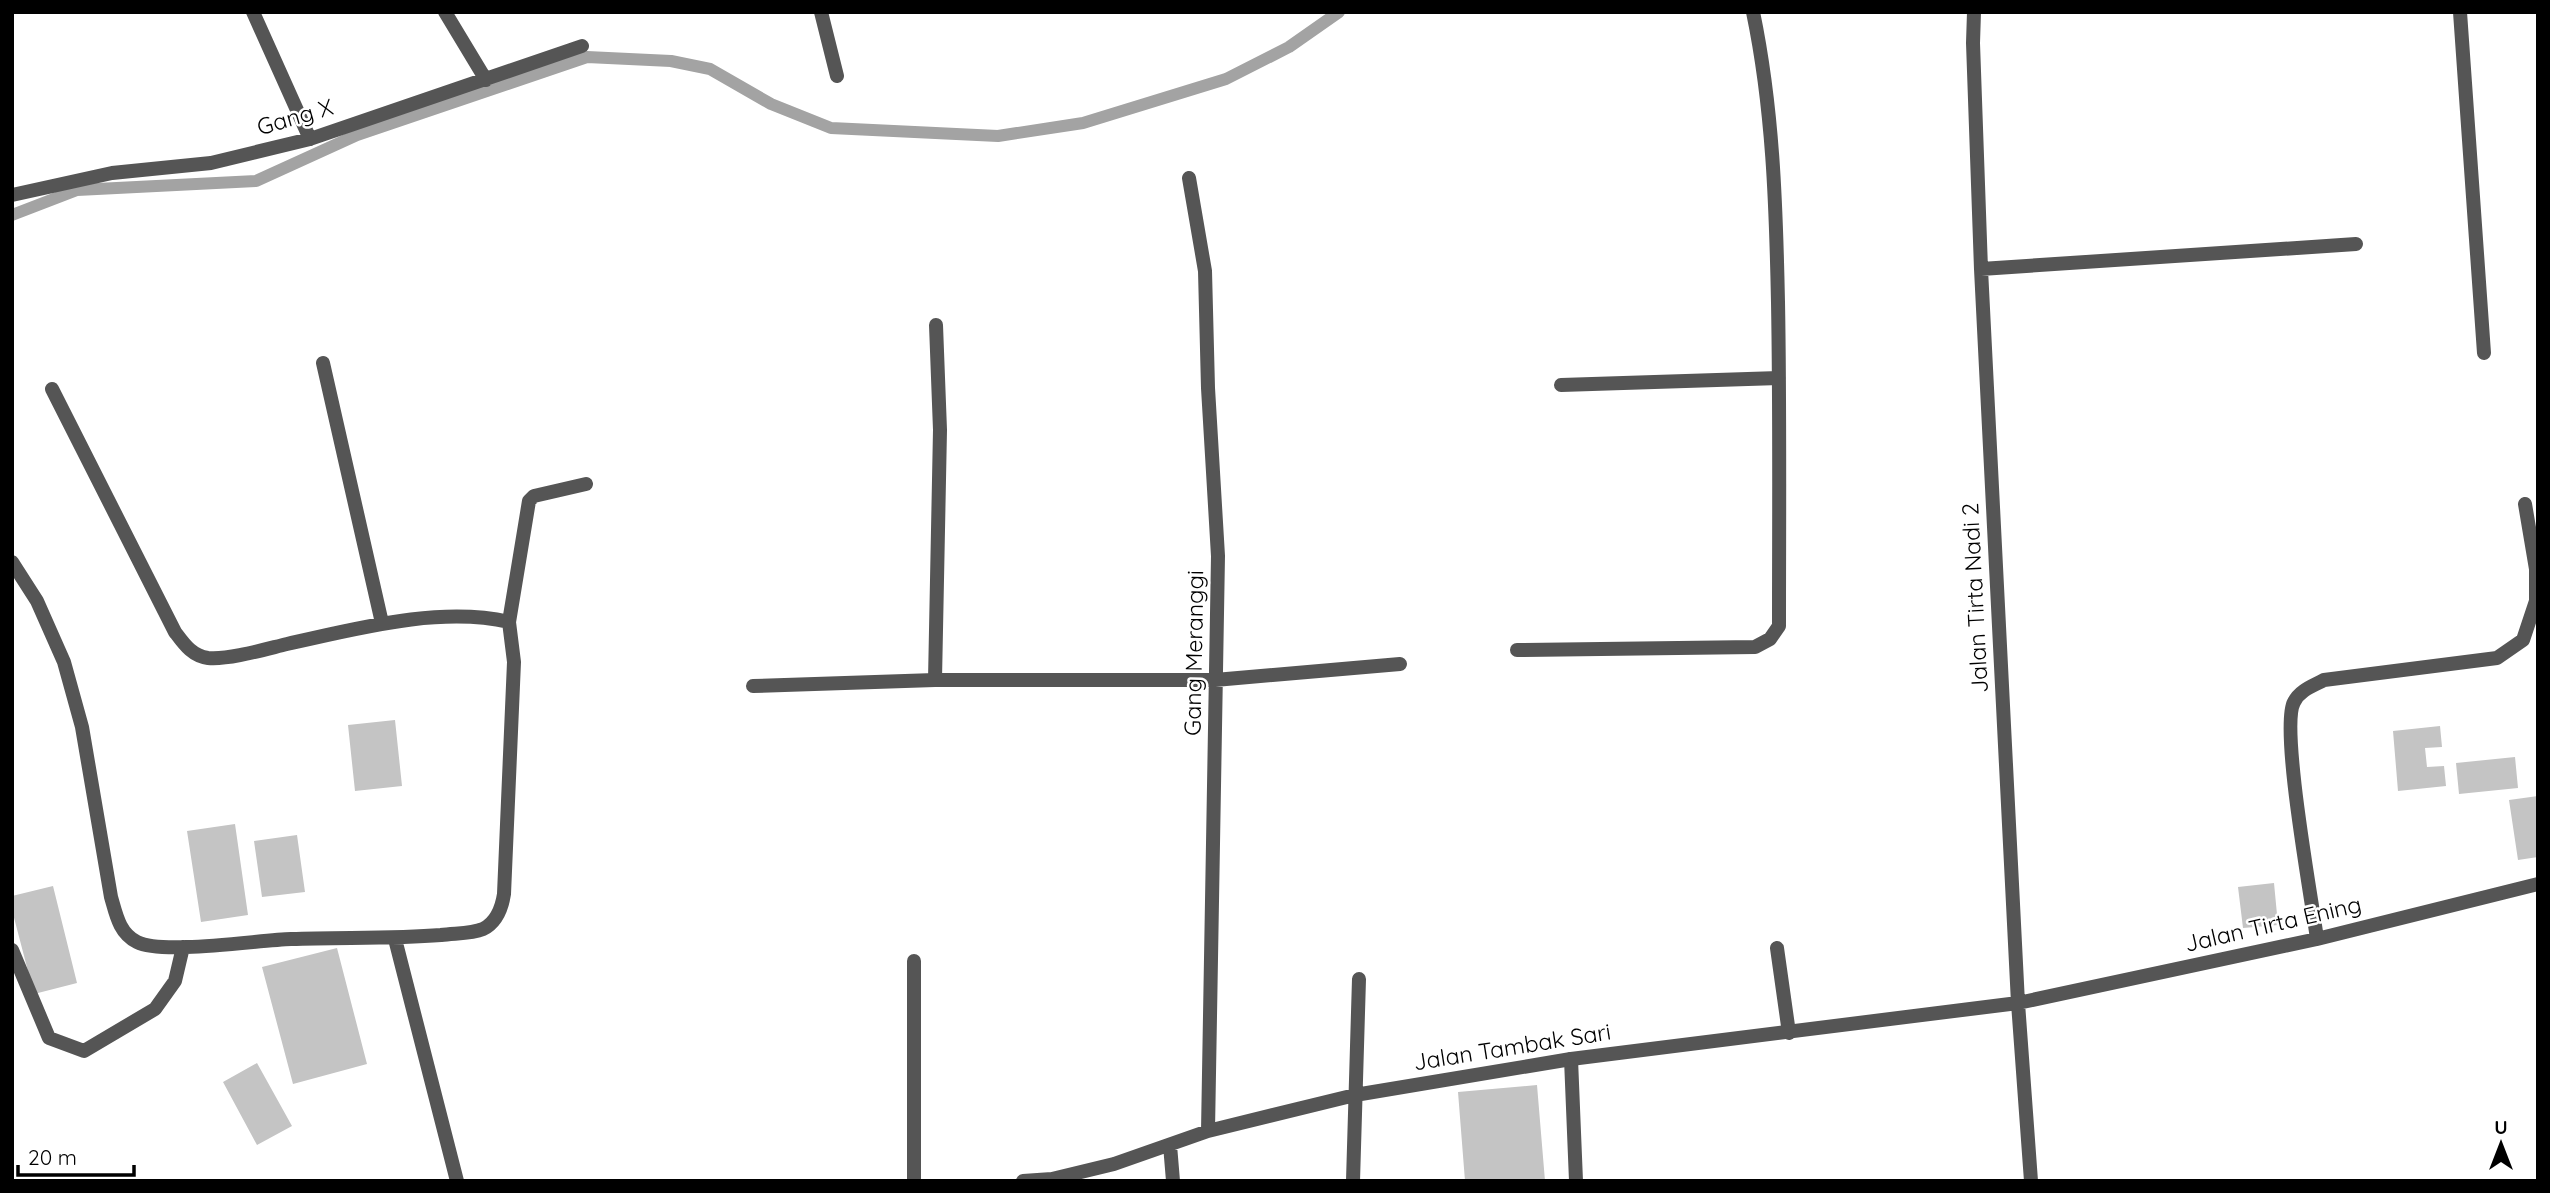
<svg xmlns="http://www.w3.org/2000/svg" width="2550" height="1193" viewBox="0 0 2550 1193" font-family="Quicksand,sans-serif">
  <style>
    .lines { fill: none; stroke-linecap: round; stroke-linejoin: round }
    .stream { stroke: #a3a3a3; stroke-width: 12 }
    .building { fill: #c4c4c4 }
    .lane { stroke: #555; stroke-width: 14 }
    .street { stroke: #555; stroke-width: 14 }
    .labels { text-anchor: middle; stroke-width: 5; stroke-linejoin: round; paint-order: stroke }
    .street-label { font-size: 23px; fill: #000; stroke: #fff }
  </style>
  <rect width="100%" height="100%" fill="#fff"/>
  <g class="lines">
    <path class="stream" d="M12,215l65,-25 179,-9 101,-46 230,-78 84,4 39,8 61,35 60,24 167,8 85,-13 143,-44 63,-32 50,-35"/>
  </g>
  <path class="building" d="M395,720l7,66 -47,5 -7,-66z
    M2440,726l2,21 -17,1 2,19 17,-1 2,20 -48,5 -5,-60z
    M2515,757l3,31 -59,6 -3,-31z
    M2538,796v61l-20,3 -9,-60z
    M235,824l13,91 -47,7 -14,-91z
    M297,835l8,57 -43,5 -8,-56z
    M2274,883l4,42 -35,3 -5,-41z
    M53,886l24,97 -43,11 -22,-84v-14z
    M337,948l30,116 -74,20 -31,-117z
    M257,1063l35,63 -35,19 -34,-63z
    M1537,1085l8,96h-80l-7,-89z"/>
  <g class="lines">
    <path class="lane" d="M1777,948l12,85
      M1571,1059l5,122"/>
    <path class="street" d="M253,12l57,127
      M445,12l41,68
      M821,12l16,64
      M1974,12l-1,31 8,226 37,734 13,178
      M2460,12l24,341
      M1189,178l16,93 3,117 10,168 -10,575
      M12,195l100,-22 99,-10 99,-24 272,-93
      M1981,269l375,-25
      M323,363l59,260
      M1561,385l218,-7
      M12,562l25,39 27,61 18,65 29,170c5,17 8,36 26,45 26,13 121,-2 154,-3 50,-2 100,0 150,-4 13,-2 30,-1 42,-6 14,-7 19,-22 21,-35l10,-232 -5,-40c-70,-16 -153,7 -222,22 -21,5 -58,16 -79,14 -16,-2 -24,-14 -33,-26l-123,-243
      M509,622l20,-121 5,-5 52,-12
      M1517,650l238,-3 15,-8 9,-13c0,-108 1,-216 -1,-324 -2,-97 -5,-194 -25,-290
      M935,680l5,-250 -4,-105
      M753,686l182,-6h280l185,-16
      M395,939l62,242
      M2317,939c-5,-39 -37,-212 -23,-237 6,-12 19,-16 30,-22l173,-22 26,-18 13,-39v-32l-11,-65
      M12,950l37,88 35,13 71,-42 20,-28 8,-34
      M1170,1145l3,36
      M914,1181v-220
      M1023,1181l29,-2 62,-15 94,-33 147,-36 216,-36 447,-56 299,-64 221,-55
      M1353,1181l6,-202"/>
  </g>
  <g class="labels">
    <g class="street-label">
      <text transform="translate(295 117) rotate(-16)" y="8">Gang X</text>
      <text transform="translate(1975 598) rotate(-93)" y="8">Jalan Tirta Nadi 2</text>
      <text transform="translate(1194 653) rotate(-89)" y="8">Gang Meranggi</text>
      <text transform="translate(2273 924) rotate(-13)" y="8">Jalan Tirta Ening</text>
      <text transform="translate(1512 1047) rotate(-9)" y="8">Jalan Tambak Sari</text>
    </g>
  </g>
  <rect width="2550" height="1193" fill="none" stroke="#000000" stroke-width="28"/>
  <g transform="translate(2501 1144)" stroke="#ffffff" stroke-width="5" paint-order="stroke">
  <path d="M0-5L12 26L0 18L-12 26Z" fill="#000000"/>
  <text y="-10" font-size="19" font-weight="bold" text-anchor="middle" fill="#000000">U</text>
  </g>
  <path d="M18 1165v10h116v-10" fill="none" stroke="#000000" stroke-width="3.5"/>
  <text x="28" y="1165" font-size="21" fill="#000000" stroke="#ffffff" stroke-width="5" paint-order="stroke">20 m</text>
</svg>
